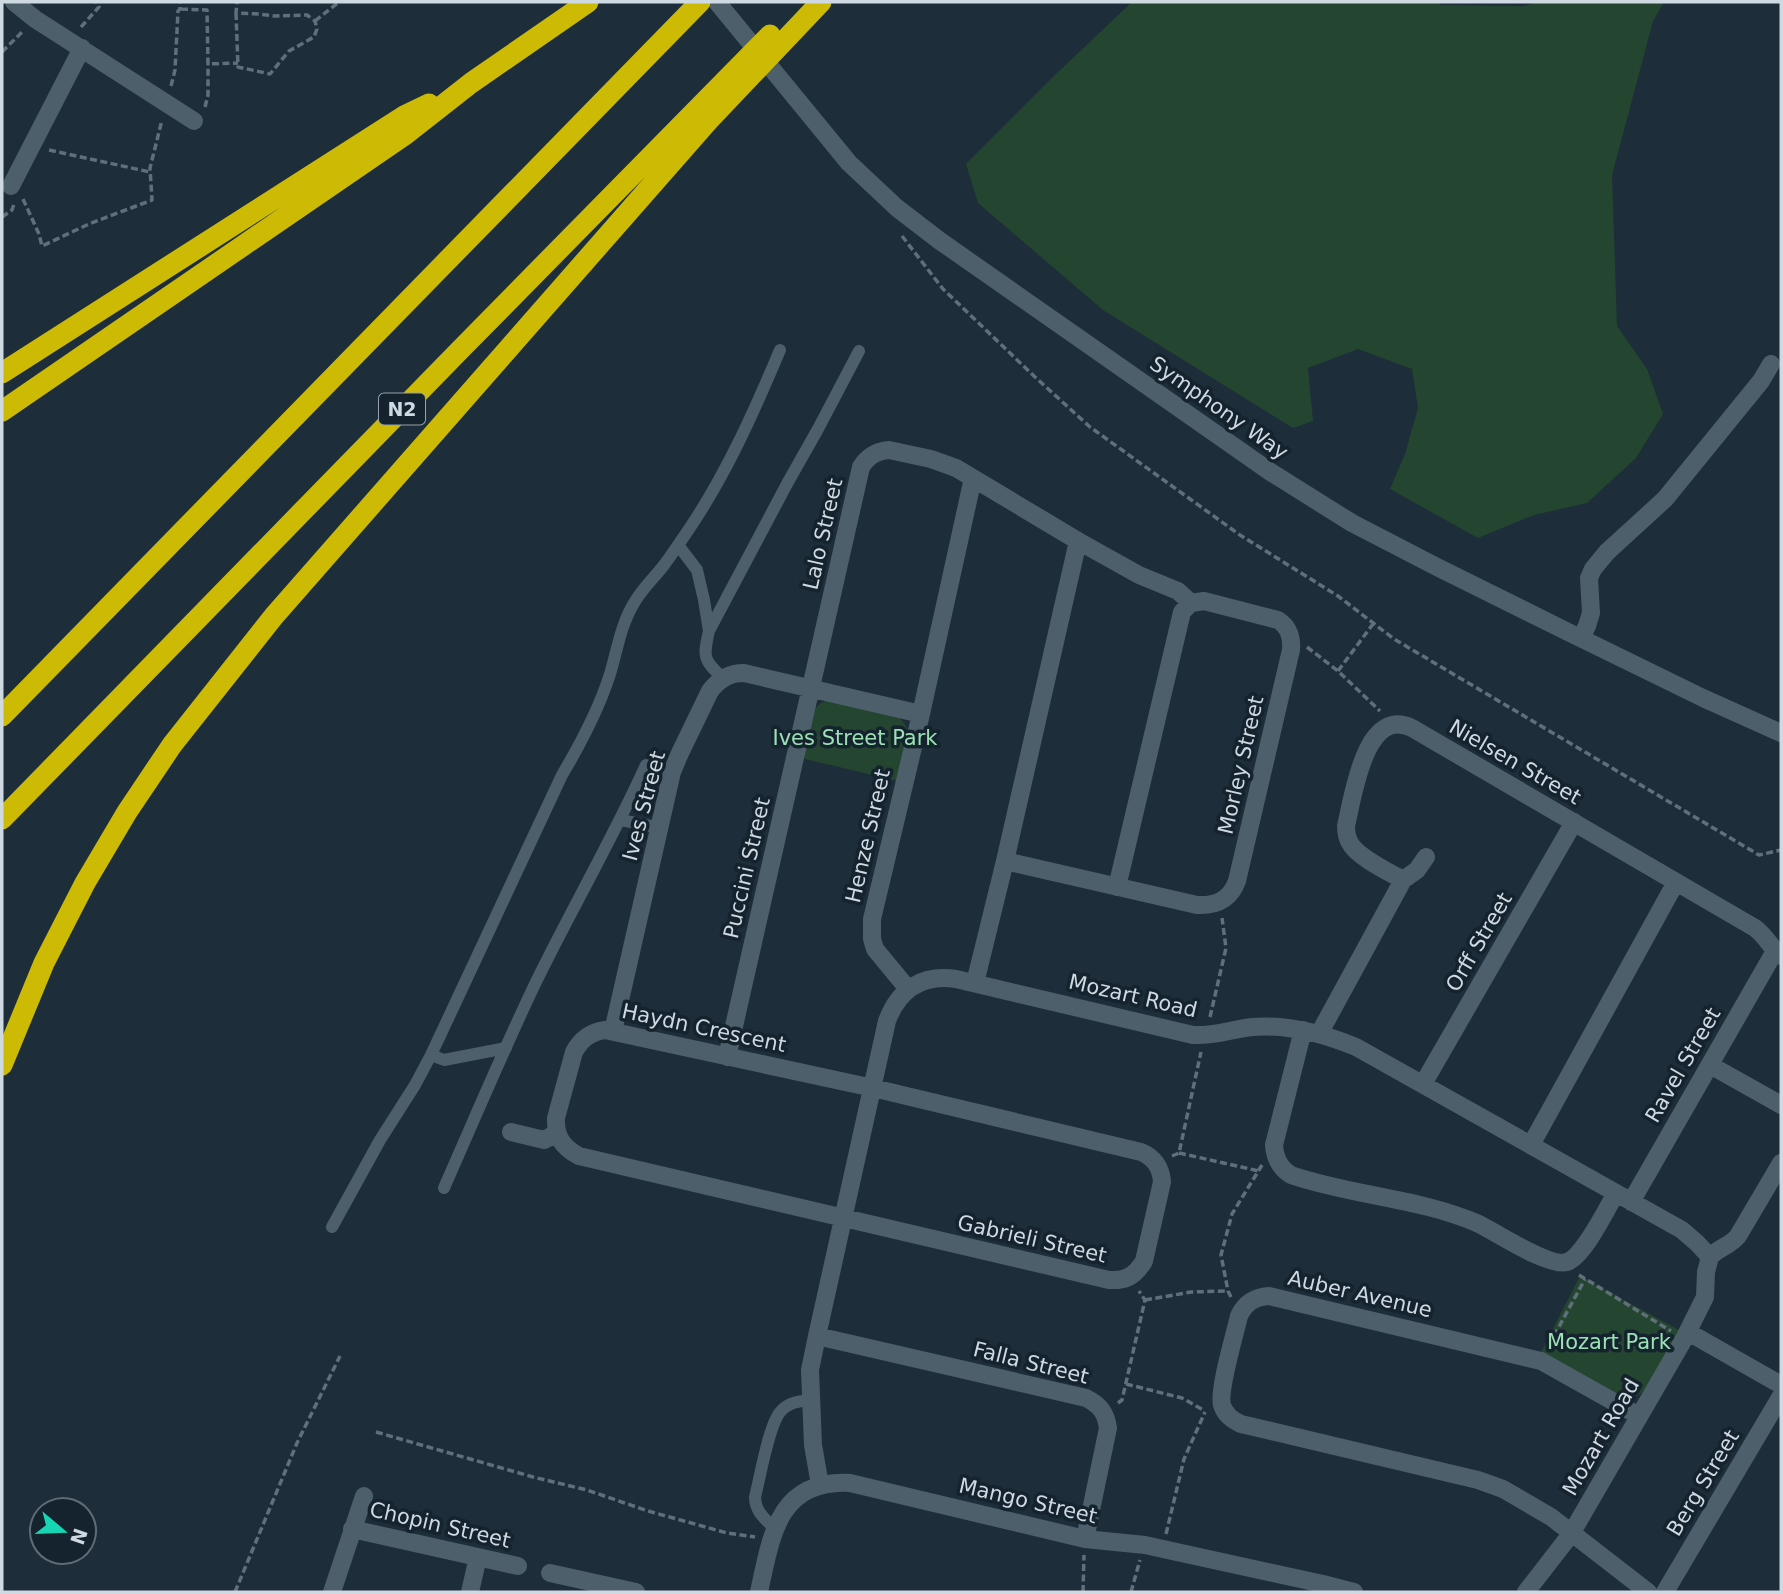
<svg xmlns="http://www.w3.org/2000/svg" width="1783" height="1594" viewBox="0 0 1783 1594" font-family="'DejaVu Sans',sans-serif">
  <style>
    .green { fill: #244631 }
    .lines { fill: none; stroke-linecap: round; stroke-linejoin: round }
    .path { stroke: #616f7a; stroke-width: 3.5; stroke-dasharray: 7 3.5; stroke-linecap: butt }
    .lane { stroke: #4e5f6c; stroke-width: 12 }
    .street { stroke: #4e5f6c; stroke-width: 18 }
    .secondary { stroke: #4e5f6c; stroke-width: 18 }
    .highway { stroke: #ccba05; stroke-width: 21 }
    .labels { text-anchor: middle; stroke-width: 7; stroke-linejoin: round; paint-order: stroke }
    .shield { fill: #14232e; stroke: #97a2ab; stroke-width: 2 }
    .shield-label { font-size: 19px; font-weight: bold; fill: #cfd9e1 }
    .street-label { font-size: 21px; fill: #cfd9e1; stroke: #14232e }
    .park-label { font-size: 21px; fill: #9be1b4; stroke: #14232e }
  </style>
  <rect width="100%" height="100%" fill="#1d2d39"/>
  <path class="green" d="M1132,2h306l3,3 83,1 15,-4h125l-11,19 -41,154 5,151 30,43 16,45 -27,44 -49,45 -53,12 -56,23 -88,-49 15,-35 13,-46 -6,-39 -54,-20 -50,19 5,53 -20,7 -190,-118 -125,-107 -12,-39 89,-89z
    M828,700l72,18 6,8 2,6 -10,49 -97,-23 12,-47 8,-8z
    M1580,1276l99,54 -34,60 -9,7 -12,2 -84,-45z"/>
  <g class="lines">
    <path class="path" d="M181,9l26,1 1,54 30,-1
      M236,13l2,54 32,7 19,-23 25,-14 3,-8 -2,-8 -8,-6 -33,1 -15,-2 -23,-1 1,-11
      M315,21l24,-19
      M81,27l18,-20 -3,-5
      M2,52l22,-22
      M171,86l4,-16 3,-59 2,-2v-7
      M205,107l3,-12v-31
      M49,150l101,22
      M23,199l16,35 3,12 47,-22 63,-24 -2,-32 12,-48
      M2,217l10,-7 2,-6
      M902,236l41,53 92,88 55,50 150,108 98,61 56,43 365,216 22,-5
      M1307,647l31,24 42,40
      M1338,671l35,-47
      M1210,1017l16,-69 -4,-30
      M1179,1153l80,18
      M1172,1156l7,-3 22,-101
      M1579,1275l92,56
      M1231,1297l-3,-6 -7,-36 11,-41 30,-49
      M1145,1300l46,-8 37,-1
      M1549,1345l36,-66
      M1126,1384l56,14 23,13
      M1118,1403l4,-3 23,-100 -6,-9
      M376,1432l157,45 54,13 61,21 79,22 28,4
      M1166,1534l18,-75 21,-47
      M235,1592l62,-149 43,-87
      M1083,1592l1,-37
      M1131,1592l9,-32"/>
    <path class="lane" d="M678,545l19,25 7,30 5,31
      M723,678c-20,-18 -20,-21 -14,-47l79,-149 30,-53 41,-78
      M621,820l39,8
      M431,1055l13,5 62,-12
      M444,1188c30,-68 59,-137 91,-204 36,-74 77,-144 111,-219
      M332,1227l48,-87 35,-55 16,-30 131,-280c19,-32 37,-66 48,-101 7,-23 11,-50 24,-71 8,-14 20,-25 30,-38 7,-9 14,-20 21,-30 40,-58 68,-121 95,-185
      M774,1528c-10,-10 -19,-17 -19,-31 5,-19 14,-74 26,-86 8,-9 19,-10 30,-11"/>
    <path class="street" d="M14,2l21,17 159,102
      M11,186l71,-138
      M1078,541l61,34 39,16 13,12
      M1581,638l6,-12 4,-13 -2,-35 4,-9 14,-17 58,-53 96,-118 10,-17
      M1005,861l192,44c19,1 33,-5 40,-24l54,-231c1,-13 -2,-23 -13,-30l-74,-19 -13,2 -9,9 -65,275
      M1403,880l14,-10 9,-13
      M908,989l-33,-40 -3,-10v-20l49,-205 52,-236
      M605,1030l268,58 268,64c14,6 20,16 21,30l-18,79c-9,15 -18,20 -35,19l-530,-124c-16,-8 -24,-20 -23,-38l18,-66c7,-13 16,-20 31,-22z
      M1303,1030l-29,115c1,14 6,23 17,30 61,21 129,23 188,49 18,9 71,44 88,38 17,-6 39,-52 49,-69
      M613,1031l59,-259 8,-19 30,-62c9,-12 19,-18 34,-18l177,41
      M1319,1034l84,-154c-14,-8 -46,-23 -53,-37 -3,-5 -4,-11 -4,-17 7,-29 19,-121 66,-98l343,200c11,8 16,20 26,28
      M727,1057l134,-590c7,-11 15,-16 28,-17l42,9 25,9 122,73 -73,320 -30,122
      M1710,1065l71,40
      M1423,1084l151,-262
      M511,1132l33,8 13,-7
      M1531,1145l145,-263
      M1631,1202l144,-251
      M1710,1257c8,-9 20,-11 28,-21l43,-73
      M1688,1332l93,53
      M817,1336l269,62c14,7 20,15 22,30l-23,111
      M1639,1416l-98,-55 -272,-65c-15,1 -24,7 -30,20 -4,18 -21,74 -17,89 3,10 10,15 19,19l237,56 25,9 48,28 97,75
      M820,1485l-7,-40 -3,-75 7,-34 70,-315c12,-32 35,-47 69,-42l237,56c24,1 38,-6 60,-8 36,-3 71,7 103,20l326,183 15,13 13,14
      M352,1529l166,37
      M550,1573l86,19
      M332,1592l32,-96
      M470,1592l8,-35
      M759,1592c12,-54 18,-113 91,-109l235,56 60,6 18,4 160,35 31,8
      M1526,1592l45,-58 113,-195 21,-42 1,-25 4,-15
      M1665,1592l116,-196"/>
    <path class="secondary" d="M717,2l132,161 48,45 43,33 332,232 80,50 85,44 131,65 135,66 78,35"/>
    <path class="highway" d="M2,373l402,-257 25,-12
      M2,411l404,-277 65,-51 117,-81
      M2,716l698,-714
      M2,819l457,-468 311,-316
      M2,1065l42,-102 41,-80 42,-71 45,-67 102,-129 434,-495 113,-119"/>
  </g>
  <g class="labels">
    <rect class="shield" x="379" y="393.5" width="46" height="31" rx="5"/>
    <g class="shield-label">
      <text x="402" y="416">N2</text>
    </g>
    <g class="street-label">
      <text transform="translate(1219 408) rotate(35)" y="7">Symphony Way</text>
      <text transform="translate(823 534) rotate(-77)" y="7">Lalo Street</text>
      <text transform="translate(1515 762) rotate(30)" y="7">Nielsen Street</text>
      <text transform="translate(1241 765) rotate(-77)" y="7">Morley Street</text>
      <text transform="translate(644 806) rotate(-75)" y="7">Ives Street</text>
      <text transform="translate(868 836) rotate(-77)" y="7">Henze Street</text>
      <text transform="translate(747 868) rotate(-77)" y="7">Puccini Street</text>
      <text transform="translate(1479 942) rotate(-60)" y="7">Orff Street</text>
      <text transform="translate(1133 996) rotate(13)" y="7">Mozart Road</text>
      <text transform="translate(704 1028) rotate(12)" y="7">Haydn Crescent</text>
      <text transform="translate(1683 1065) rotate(-60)" y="7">Ravel Street</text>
      <text transform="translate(1032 1239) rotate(13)" y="7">Gabrieli Street</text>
      <text transform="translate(1360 1294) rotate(13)" y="7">Auber Avenue</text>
      <text transform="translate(1031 1363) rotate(14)" y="7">Falla Street</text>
      <text transform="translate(1601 1437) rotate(-60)" y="7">Mozart Road</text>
      <text transform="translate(1703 1483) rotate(-59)" y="7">Berg Street</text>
      <text transform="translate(1028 1501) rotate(13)" y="7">Mango Street</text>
      <text transform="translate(440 1525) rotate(13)" y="7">Chopin Street</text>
    </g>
    <g class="park-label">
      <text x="855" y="745">Ives Street Park</text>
      <text x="1609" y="1349">Mozart Park</text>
    </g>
  </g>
  <rect width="1783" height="1594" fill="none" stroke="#cfd9e1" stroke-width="7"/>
  <g transform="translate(63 1531) rotate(109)"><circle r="33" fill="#14232e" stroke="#5f6c76" stroke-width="2"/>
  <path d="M0-5L12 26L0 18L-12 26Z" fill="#17d5b2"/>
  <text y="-10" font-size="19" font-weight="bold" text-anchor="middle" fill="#cfd9e1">N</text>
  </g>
</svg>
